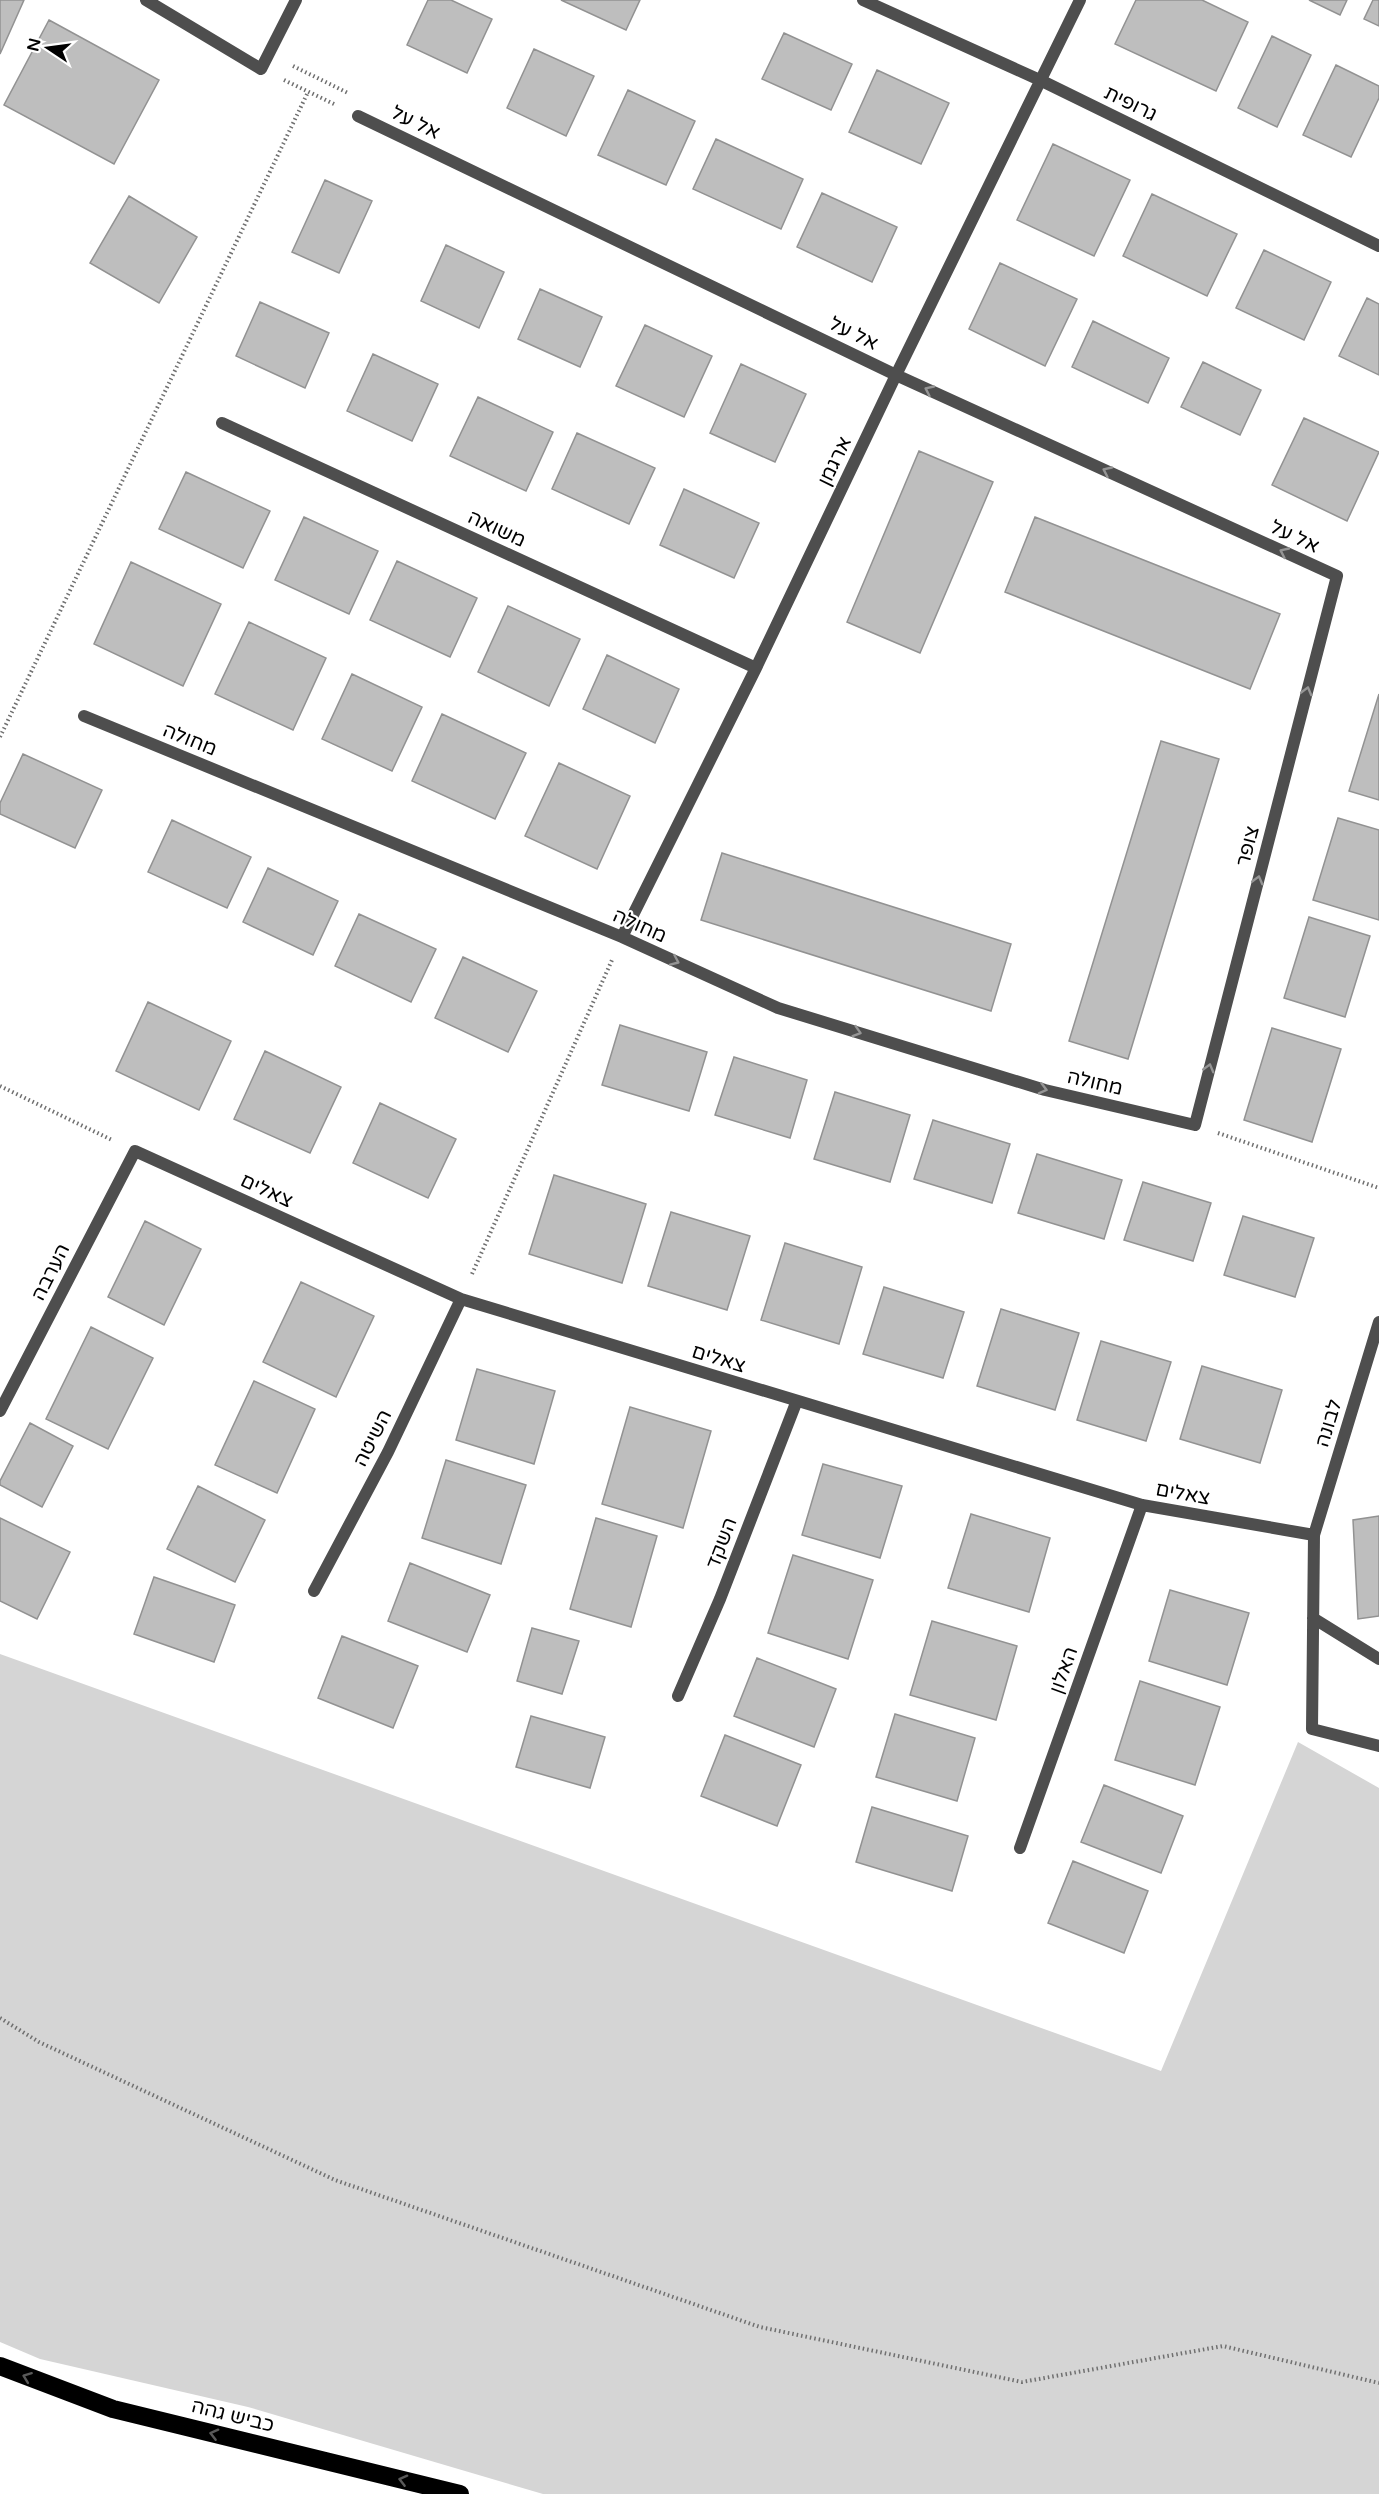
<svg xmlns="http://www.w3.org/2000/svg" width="1379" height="2494" viewBox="0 0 1379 2494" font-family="'Varela Round','Noto Sans Hebrew',sans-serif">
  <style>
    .green { fill: #d5d5d5 }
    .building { fill: #bebebe; stroke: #929292; stroke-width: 1.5 }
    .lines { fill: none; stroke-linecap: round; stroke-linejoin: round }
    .path { stroke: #707070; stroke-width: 4; stroke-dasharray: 1.5 3; stroke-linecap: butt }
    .street { stroke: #4e4e4e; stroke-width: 12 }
    .highway { stroke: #000; stroke-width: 18 }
    .oneway { stroke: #959595 }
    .oneway2 { stroke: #595959 }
    .labels { text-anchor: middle; stroke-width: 4.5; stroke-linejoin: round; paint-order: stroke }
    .street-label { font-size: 20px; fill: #000; stroke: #fff }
  </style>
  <rect width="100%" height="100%" fill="#fff"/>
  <path class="green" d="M0,1654l1161,417 137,-329 81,46v706h-836l-295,-87 -208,-48 -40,-17z"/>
  <path class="building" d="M0,0h24l-24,54z
    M428,0h23l41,19 -25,54 -60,-28z
    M561,0h79l-14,30z
    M1136,0h66l46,22 -32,69 -101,-47z
    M1309,0h38l-7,15z
    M1373,0h6v26l-15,-7z
    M49,20l110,60 -45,84 -110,-59z
    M784,33l68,31 -21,46 -69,-31z
    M1272,36l39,19 -34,72 -39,-19z
    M534,49l60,27 -28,60 -59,-28z
    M1336,65l43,21v12l-28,59 -48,-22z
    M877,70l72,33 -28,61 -72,-32z
    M628,90l67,31 -29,64 -68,-30z
    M716,139l87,40 -22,50 -88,-40z
    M1053,144l77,36 -36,76 -77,-36z
    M325,180l47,21 -33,72 -47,-21z
    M822,193l75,34 -25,55 -75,-35z
    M1152,194l85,40 -30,62 -84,-40z
    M129,196l68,41 -38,66 -69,-40z
    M446,245l58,27 -25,56 -58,-27z
    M1264,250l67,32 -27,58 -68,-32z
    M1000,263l77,36 -32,67 -76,-37z
    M540,289l62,28 -22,50 -62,-28z
    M1367,298l12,6v71l-40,-19z
    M260,302l69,31 -24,55 -69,-32z
    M1093,321l76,37 -21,45 -76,-36z
    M645,325l67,31 -28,61 -68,-31z
    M373,354l65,30 -26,57 -65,-30z
    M1203,362l58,28 -21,45 -59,-28z
    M741,364l65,30 -31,68 -65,-29z
    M478,397l75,35 -27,59 -76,-35z
    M1304,418l75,34 -32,69 -75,-36z
    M577,433l78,35 -26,56 -77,-35z
    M919,451l74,31 -73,171 -73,-31z
    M186,472l84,39 -27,57 -84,-39z
    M684,489l75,34 -25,55 -74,-33z
    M304,517l74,34 -29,63 -74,-34z
    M1035,517l245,97 -30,75 -245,-97z
    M397,561l80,37 -27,59 -80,-37z
    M131,562l90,42 -38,82 -89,-42z
    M508,606l72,33 -31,67 -71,-34z
    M249,622l77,36 -33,72 -78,-36z
    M607,655l72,34 -24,54 -72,-34z
    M352,674l70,33 -30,64 -70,-32z
    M1379,694v106l-30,-9z
    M442,714l84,39 -31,66 -83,-38z
    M1161,741l58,18 -91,300 -59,-18z
    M23,754l79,36 -27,58 -75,-34v-11z
    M559,763l71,33 -33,73 -72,-33z
    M1338,818l41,12v90l-66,-20z
    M172,820l79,37 -24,51 -79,-36z
    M722,853l289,91 -20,67 -290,-91z
    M268,868l70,33 -25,54 -70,-33z
    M359,914l77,35 -25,53 -76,-36z
    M1309,917l61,19 -25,81 -61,-19z
    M463,957l74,34 -29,61 -73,-34z
    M148,1002l83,39 -32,69 -83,-39z
    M620,1025l87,27 -18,59 -87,-26z
    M1272,1028l69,21 -29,93 -68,-22z
    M265,1051l76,36 -31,66 -76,-34z
    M734,1057l73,23 -17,58 -75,-23z
    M835,1092l75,23 -20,67 -76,-23z
    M380,1103l76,36 -28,59 -75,-35z
    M933,1120l77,24 -18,59 -78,-24z
    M1037,1154l85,26 -18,59 -86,-26z
    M554,1175l92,29 -24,79 -93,-29z
    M1143,1182l68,21 -18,58 -69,-21z
    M671,1212l79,24 -23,74 -79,-24z
    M1243,1216l71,22 -19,59 -71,-22z
    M145,1221l56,28 -37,76 -56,-28z
    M785,1243l77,24 -23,77 -78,-24z
    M301,1282l73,34 -38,81 -73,-35z
    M884,1287l80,25 -21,66 -80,-24z
    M1001,1309l78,24 -24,77 -78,-24z
    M91,1327l62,31 -45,91 -62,-30z
    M1101,1341l70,21 -25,79 -69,-21z
    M1202,1366l80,24 -22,73 -80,-24z
    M477,1369l78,22 -21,73 -78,-24z
    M254,1381l61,28 -38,84 -62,-28z
    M630,1407l81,24 -28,97 -81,-24z
    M30,1423l43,23 -31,61 -42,-22v-4z
    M446,1460l80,25 -25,79 -79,-26z
    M823,1464l79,22 -22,72 -78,-23z
    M198,1486l67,34 -30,62 -68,-33z
    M971,1514l79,24 -21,74 -81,-24z
    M1379,1516v100l-21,3 -5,-99z
    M0,1518l70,34 -33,67 -37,-18z
    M596,1518l61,18 -26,91 -61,-18z
    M793,1555l80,25 -25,79 -80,-26z
    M410,1563l80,32 -23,57 -79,-31z
    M154,1577l81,28 -21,57 -80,-28z
    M1170,1590l79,23 -22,72 -78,-24z
    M932,1621l85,25 -21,74 -86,-25z
    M532,1628l47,13 -17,53 -45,-13z
    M342,1636l76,30 -25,62 -75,-30z
    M757,1658l79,31 -22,58 -80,-31z
    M1140,1681l80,26 -25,78 -80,-25z
    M895,1714l80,24 -18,63 -81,-24z
    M531,1716l74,21 -15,51 -74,-21z
    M725,1735l76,30 -24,61 -76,-30z
    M1104,1785l79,31 -22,57 -80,-31z
    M872,1807l96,29 -16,55 -96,-29z
    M1073,1861l75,30 -24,62 -76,-30z"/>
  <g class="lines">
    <path class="path" d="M293,66l55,27
      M284,80l52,25
      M0,737l308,-645
      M0,1086l112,54
      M1218,1133l161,55
      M472,1274l140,-314
      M0,2018l39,24 296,138 425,147 262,55 201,-36 156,37"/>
    <path class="street" d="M146,0l115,69 35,-69
      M863,0l179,81 337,165
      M222,423l534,245
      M84,716l538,221 156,71 267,82 150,35 142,-549 -441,-201 -538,-259
      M622,937l134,-269 140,-293 184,-375
      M1379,1322l-65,213 -2,194 67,17
      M0,1411l135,-260 326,148 681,206 172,30
      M314,1591l74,-139 73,-153
      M1313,1618l66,41
      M678,1696l42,-97 76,-196
      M1020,1848l122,-343"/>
    <path class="highway" d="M0,2366l113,43 347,85"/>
  </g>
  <defs><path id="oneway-chevron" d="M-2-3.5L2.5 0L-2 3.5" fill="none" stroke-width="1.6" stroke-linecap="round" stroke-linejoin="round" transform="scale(1.5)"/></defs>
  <g class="oneway">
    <use href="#oneway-chevron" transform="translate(929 390) rotate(-155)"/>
    <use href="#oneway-chevron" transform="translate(1107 471) rotate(-155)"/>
    <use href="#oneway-chevron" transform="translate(1284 552) rotate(-155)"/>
    <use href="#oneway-chevron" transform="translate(1307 691) rotate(-75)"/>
    <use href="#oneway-chevron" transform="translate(1258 880) rotate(-75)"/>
    <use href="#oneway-chevron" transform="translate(675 961) rotate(24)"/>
    <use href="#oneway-chevron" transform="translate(857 1032) rotate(17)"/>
    <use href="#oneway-chevron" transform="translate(1209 1068) rotate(-75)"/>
    <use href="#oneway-chevron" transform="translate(1043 1089) rotate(15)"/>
  </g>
  <g class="oneway2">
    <use href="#oneway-chevron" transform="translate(27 2377) rotate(-159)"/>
    <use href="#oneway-chevron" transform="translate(214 2434) rotate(-166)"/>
    <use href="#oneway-chevron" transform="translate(403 2480) rotate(-166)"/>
  </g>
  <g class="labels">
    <g class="street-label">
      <text transform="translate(1131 103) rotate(26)" y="7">גרופית</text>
      <text transform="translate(416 122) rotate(26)" y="7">אל על</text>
      <text transform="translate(854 333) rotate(26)" y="7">אל על</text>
      <text transform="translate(834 461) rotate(-64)" y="7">ארגמן</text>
      <text transform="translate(497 528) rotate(25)" y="7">משואה</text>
      <text transform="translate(1295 536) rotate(25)" y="7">אל על</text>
      <text transform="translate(190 739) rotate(22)" y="7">מחולה</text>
      <text transform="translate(1247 846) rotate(-75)" y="7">צופר</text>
      <text transform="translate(640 925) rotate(24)" y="7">מחולה</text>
      <text transform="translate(1095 1082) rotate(13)" y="7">מחולה</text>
      <text transform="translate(267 1190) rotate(25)" y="7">צאלים</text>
      <text transform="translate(50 1272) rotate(-63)" y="7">הערבה</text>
      <text transform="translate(719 1358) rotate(17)" y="7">צאלים</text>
      <text transform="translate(1328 1423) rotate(-73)" y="7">לבונה</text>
      <text transform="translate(372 1438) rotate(-63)" y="7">השיטה</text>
      <text transform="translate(1183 1493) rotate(10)" y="7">צאלים</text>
      <text transform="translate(721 1543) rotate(-69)" y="7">השקד</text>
      <text transform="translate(1063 1670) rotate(-70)" y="7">האלון</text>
      <text transform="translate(233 2415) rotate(14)" y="7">כביש גהה</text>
    </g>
  </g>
  <g transform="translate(48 48) rotate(283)" stroke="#ffffff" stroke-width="4.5" paint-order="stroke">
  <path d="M0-4.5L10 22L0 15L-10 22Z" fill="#000000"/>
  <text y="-9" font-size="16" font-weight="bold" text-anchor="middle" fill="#000000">N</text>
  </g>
</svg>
